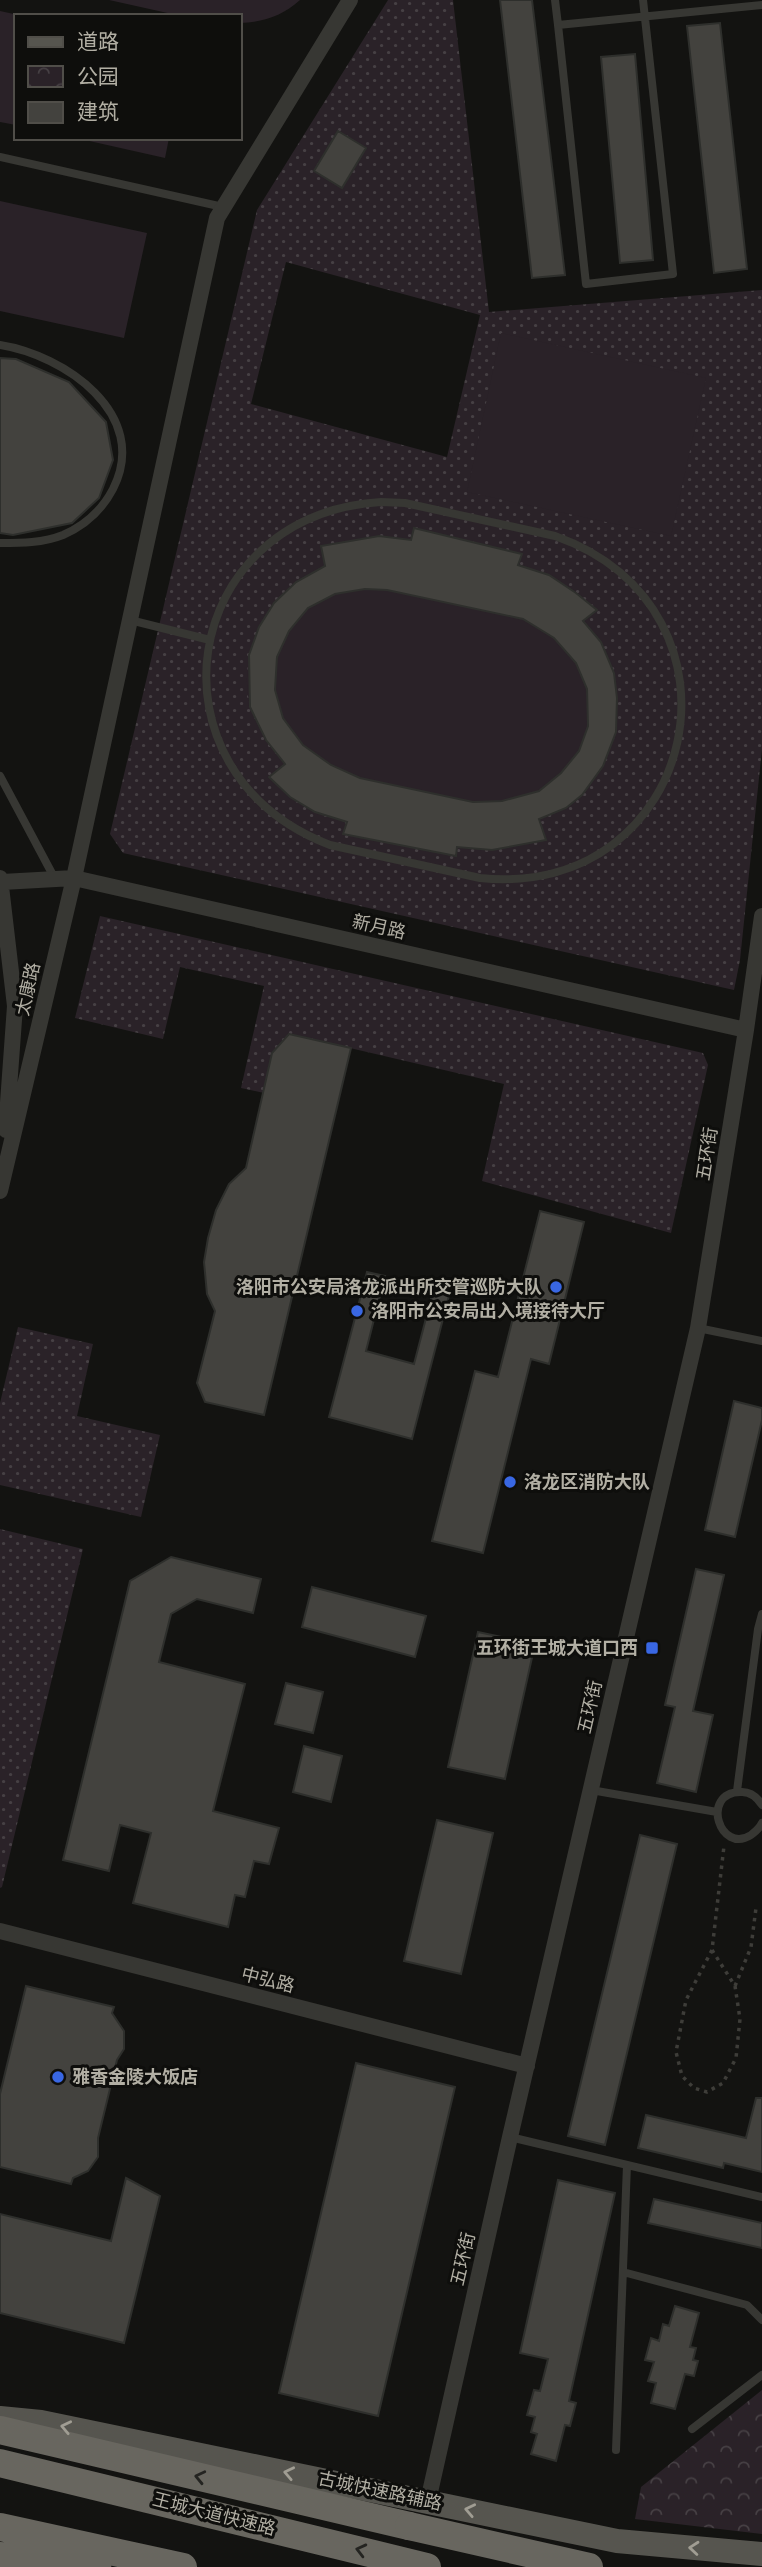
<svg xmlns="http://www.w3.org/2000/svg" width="762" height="2567" viewBox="0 0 762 2567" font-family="'Work Sans','Noto Sans SC',sans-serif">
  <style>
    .grass { fill: url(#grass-dots); fill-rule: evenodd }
    .park { fill: url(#park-crowns) }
    .pitch { fill: #2a2228 }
    .building { fill: #43423e; stroke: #2e2f2c; stroke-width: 2; fill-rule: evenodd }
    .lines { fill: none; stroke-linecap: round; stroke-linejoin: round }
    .path { stroke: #3e3d39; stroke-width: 3.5; stroke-dasharray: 3.5 5; stroke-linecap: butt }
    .lane { stroke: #373733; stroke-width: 8 }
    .street { stroke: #373733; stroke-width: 16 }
    .primary { stroke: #56554f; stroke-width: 24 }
    .highway { stroke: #68665f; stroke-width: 28 }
    .highway-bridge { stroke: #68665f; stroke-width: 28 }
    .oneway { stroke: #a09d93 }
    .oneway2 { stroke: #242421 }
    .poi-dot { fill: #3967e3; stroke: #0e0e0c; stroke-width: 2.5 }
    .labels { text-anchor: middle; stroke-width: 6; stroke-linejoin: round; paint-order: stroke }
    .street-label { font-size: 18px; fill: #b2afa4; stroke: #0e0e0c }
    .poi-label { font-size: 18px; font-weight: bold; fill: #b2afa4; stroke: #0e0e0c; text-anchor: start }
  </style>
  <defs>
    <pattern id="grass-dots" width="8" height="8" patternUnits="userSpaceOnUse" patternTransform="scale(1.75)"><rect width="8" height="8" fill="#2a2228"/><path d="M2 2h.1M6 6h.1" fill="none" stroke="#464044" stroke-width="1.8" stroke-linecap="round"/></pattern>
    <pattern id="park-crowns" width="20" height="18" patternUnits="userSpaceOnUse" patternTransform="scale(1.75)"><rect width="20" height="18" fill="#2a2228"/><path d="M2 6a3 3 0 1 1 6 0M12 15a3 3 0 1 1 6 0" fill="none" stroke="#464044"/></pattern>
  </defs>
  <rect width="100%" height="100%" fill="#131311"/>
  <path class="grass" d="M388,0h65l36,312 273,-22v459l-22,211 -6,30 -611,-137 -13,-19 147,-624zM338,131l28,18 -24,39 -28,-17zM286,262l194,53 -33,142 -196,-53zM414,528l108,26 -4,11 78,45 -13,11 -44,198 6,21 -88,7 -114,-14 4,-11 -32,-10 -46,-35 16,-13 11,-182 29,-16 86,-26z
    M100,916l603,137 5,12 -37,168 -189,-52 22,-97 -214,-50 -18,19 -8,40 -23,-5 23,-102 -84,-19 -17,72 -88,-21z
    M18,1327l75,17 -16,72 83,19 -19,82 -141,-32v-82z
    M0,1529l83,20 -81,338 -2,1z"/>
  <path class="park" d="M762,2390v144l-127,-15 6,-32z"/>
  <path class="pitch" d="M109,0h191c-18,16 -36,22 -60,23v-7h-59z
    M0,11l23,5h-7v109l-16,-3z
    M76,138h93l-4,20z
    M0,201l147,32 -23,105 -124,-27z
    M501,333l205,45 -35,158 -204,-44z
    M414,528l108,26 -3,11c32,11 52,23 78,45l-14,12 18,20 13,31 3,25 -1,34 -76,87 6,21 -54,10 -35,-3 -1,9 -113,-22 4,-12c-34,-11 -52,-21 -78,-45l16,-14c-14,-17 -27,-34 -34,-55 -14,-43 10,-100 45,-126 8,-6 19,-11 28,-16l-3,-20 58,-10 32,4z"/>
  <path class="building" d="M500,0h32l33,275 -33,3z
    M720,23l27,246 -33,4 -27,-247z
    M635,54l18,206 -33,3 -19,-206z
    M338,131l28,17 -24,40 -28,-17z
    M0,358l16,1 53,23 37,40 7,38 -14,38 -27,25 -59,12 -13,-2z
    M414,528l108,26 -4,11 31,10 27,18 21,17 -14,11 18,21 13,31 3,25 -1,34 -13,34 -21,29 -16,13 -27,11 7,21 -54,10 -35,-3 -1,9 -113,-22 4,-12 -32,-10 -25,-15 -21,-20 16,-13 -19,-24 -16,-33 -1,-52 10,-28 15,-24 22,-21 29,-16 -4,-20 58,-10 32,4zM365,589l22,1 136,29 31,19 22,25 11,26 1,37 -9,25 -18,22 -22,18 -37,10 -29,1 -113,-24 -29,-13 -28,-20 -20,-27 -8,-28 2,-33 12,-26 19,-23 27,-14z
    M289,1034l62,14 -87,367 -59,-13 -8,-19 18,-72 -8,-17 -3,-32 4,-24 8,-28 13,-26 17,-16 26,-115z
    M540,1211l44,11 -35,142 -18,-5 -48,194 -51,-12 43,-170 23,6z
    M367,1272l18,4 -19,75 48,13 22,-84 16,4 -40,155 -83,-22z
    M734,1401l28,7v12l-27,117 -30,-7z
    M171,1557l90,22 -8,34 -56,-14 -26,15 -12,48 86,22 -32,127 66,17 -10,36 -15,-3 -9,36 -10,-2 -7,32 -95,-24 18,-70 -31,-8 -11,46 -46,-11 67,-279z
    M696,1569l28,6 -31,136 20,4 -17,77 -39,-9 18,-76 -10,-2z
    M312,1587l114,29 -11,41 -113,-30z
    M478,1632l57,12 -30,135 -57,-12z
    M286,1683l37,9 -10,41 -38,-9z
    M304,1746l38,10 -11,46 -38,-10z
    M437,1820l56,13 -32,141 -57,-13z
    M640,1835l37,9 -72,301 -37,-9z
    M26,1986l88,21 -2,6 12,18v18l-7,11 -19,78v19l-10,14 -15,7 -2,6 -71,-17v-73z
    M356,2063l99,24 -77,329 -99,-23z
    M756,2098h6v74l-38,-9 -1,5 -85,-20 8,-33 100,23z
    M126,2178l34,18 -36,147 -124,-30v-99l111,27z
    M558,2180l57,13 -46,208 7,2 -6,23 -5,-1 -9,36 -25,-7 6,-20 -6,-2 4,-15 -8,-2 7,-25 6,1 8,-32 -28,-6z
    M654,2199l108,24v25l-114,-25z
    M675,2306l24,7 -9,34 6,1 -3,12 5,1 -4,15 -9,-2 -10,35 -24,-6 5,-20 -8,-2 6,-19 -9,-2 6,-22 8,3 4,-17 6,2z"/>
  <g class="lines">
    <path class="path" d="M712,1950l-26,50 -10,52 6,24 12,12 13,4 16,-9 13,-25 4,-39 -5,-33 -23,-36 12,-104
      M735,1986l16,-39 5,-39"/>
    <path class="lane" d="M555,0l3,25 204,-20
      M558,25l28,259 87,-10 -30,-274
      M0,157l223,50
      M0,345c64,10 151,69 113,144 -11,21 -27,36 -50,46 -20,8 -42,8 -63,8
      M381,502l24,1 150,33c207,73 144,364 -75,342l-150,-33c-190,-73 -152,-330 51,-343z
      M130,620l80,20
      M0,776l55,103
      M698,1328l64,13
      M591,1790l126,22
      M737,1791l21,-162 4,-15
      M762,1805c-5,-8 -12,-14 -22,-13 -40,1 -20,63 11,43 5,-4 8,-6 11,-12
      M510,2137l252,60
      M623,2272l124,33 15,15
      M692,2429l70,-54
      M616,2450l11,-285"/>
    <path class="street" d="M0,878l15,128 -9,124
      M2,882l72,-4 672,152
      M0,1191l74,-313 143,-660 133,-218
      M0,1931l527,135
      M428,2501l82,-364 188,-809 48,-298 16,-114"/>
    <path class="primary" d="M0,2418l41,4 576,119 145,13"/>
    <path class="highway" d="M0,2430l409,96
      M0,2463l427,104
      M0,2527l183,40
      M0,2556l98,6"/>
    <path class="highway-bridge" d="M409,2526l180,41"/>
  </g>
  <defs><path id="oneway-chevron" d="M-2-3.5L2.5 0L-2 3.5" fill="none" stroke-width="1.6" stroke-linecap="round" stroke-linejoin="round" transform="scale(1.75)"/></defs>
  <g class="oneway">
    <use href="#oneway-chevron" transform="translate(66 2427) rotate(-168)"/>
    <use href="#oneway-chevron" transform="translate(289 2473) rotate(-168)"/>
    <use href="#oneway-chevron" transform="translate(470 2510) rotate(-168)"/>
    <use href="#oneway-chevron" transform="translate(694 2548) rotate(-175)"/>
  </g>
  <g class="oneway2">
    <use href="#oneway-chevron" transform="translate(200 2477) rotate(-167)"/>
    <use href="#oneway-chevron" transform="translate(361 2550) rotate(-166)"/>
  </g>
  <g class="poi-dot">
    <circle cx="556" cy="1287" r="7"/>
    <circle cx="357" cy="1311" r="7"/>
    <circle cx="510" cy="1482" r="7"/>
    <rect x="645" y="1641" width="14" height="14" rx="3.5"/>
    <circle cx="58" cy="2077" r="7"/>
  </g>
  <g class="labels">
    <g class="street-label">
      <text transform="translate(379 927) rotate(13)" y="6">新月路</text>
      <text transform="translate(28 989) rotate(-77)" y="6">太康路</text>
      <text transform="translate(707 1154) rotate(-81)" y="6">五环街</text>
      <text transform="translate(590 1707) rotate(-77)" y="6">五环街</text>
      <text transform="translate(268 1980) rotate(14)" y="6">中弘路</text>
      <text transform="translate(463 2259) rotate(-77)" y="6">五环街</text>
      <text transform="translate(380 2491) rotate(12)" y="6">古城快速路辅路</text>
      <text transform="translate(214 2514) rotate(14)" y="6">王城大道快速路</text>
    </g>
    <g class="poi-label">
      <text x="542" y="1293" text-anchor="end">洛阳市公安局洛龙派出所交管巡防大队</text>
      <text x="371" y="1317">洛阳市公安局出入境接待大厅</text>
      <text x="524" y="1488">洛龙区消防大队</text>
      <text x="638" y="1654" text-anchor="end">五环街王城大道口西</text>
      <text x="72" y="2083">雅香金陵大饭店</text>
    </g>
  </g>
  <rect x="14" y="14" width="228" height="126" fill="#0e0e0c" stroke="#504e49" stroke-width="2"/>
  <rect x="28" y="37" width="35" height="10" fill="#56554f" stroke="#504e49" stroke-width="2"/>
  <text x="77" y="49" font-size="21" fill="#b2afa4">道路</text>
  <rect x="28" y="66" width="35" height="21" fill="url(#park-crowns)" stroke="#504e49" stroke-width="2"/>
  <text x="77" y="84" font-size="21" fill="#b2afa4">公园</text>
  <rect x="28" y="102" width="35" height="21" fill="#43423e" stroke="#504e49" stroke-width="2"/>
  <text x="77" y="119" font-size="21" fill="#b2afa4">建筑</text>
</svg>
